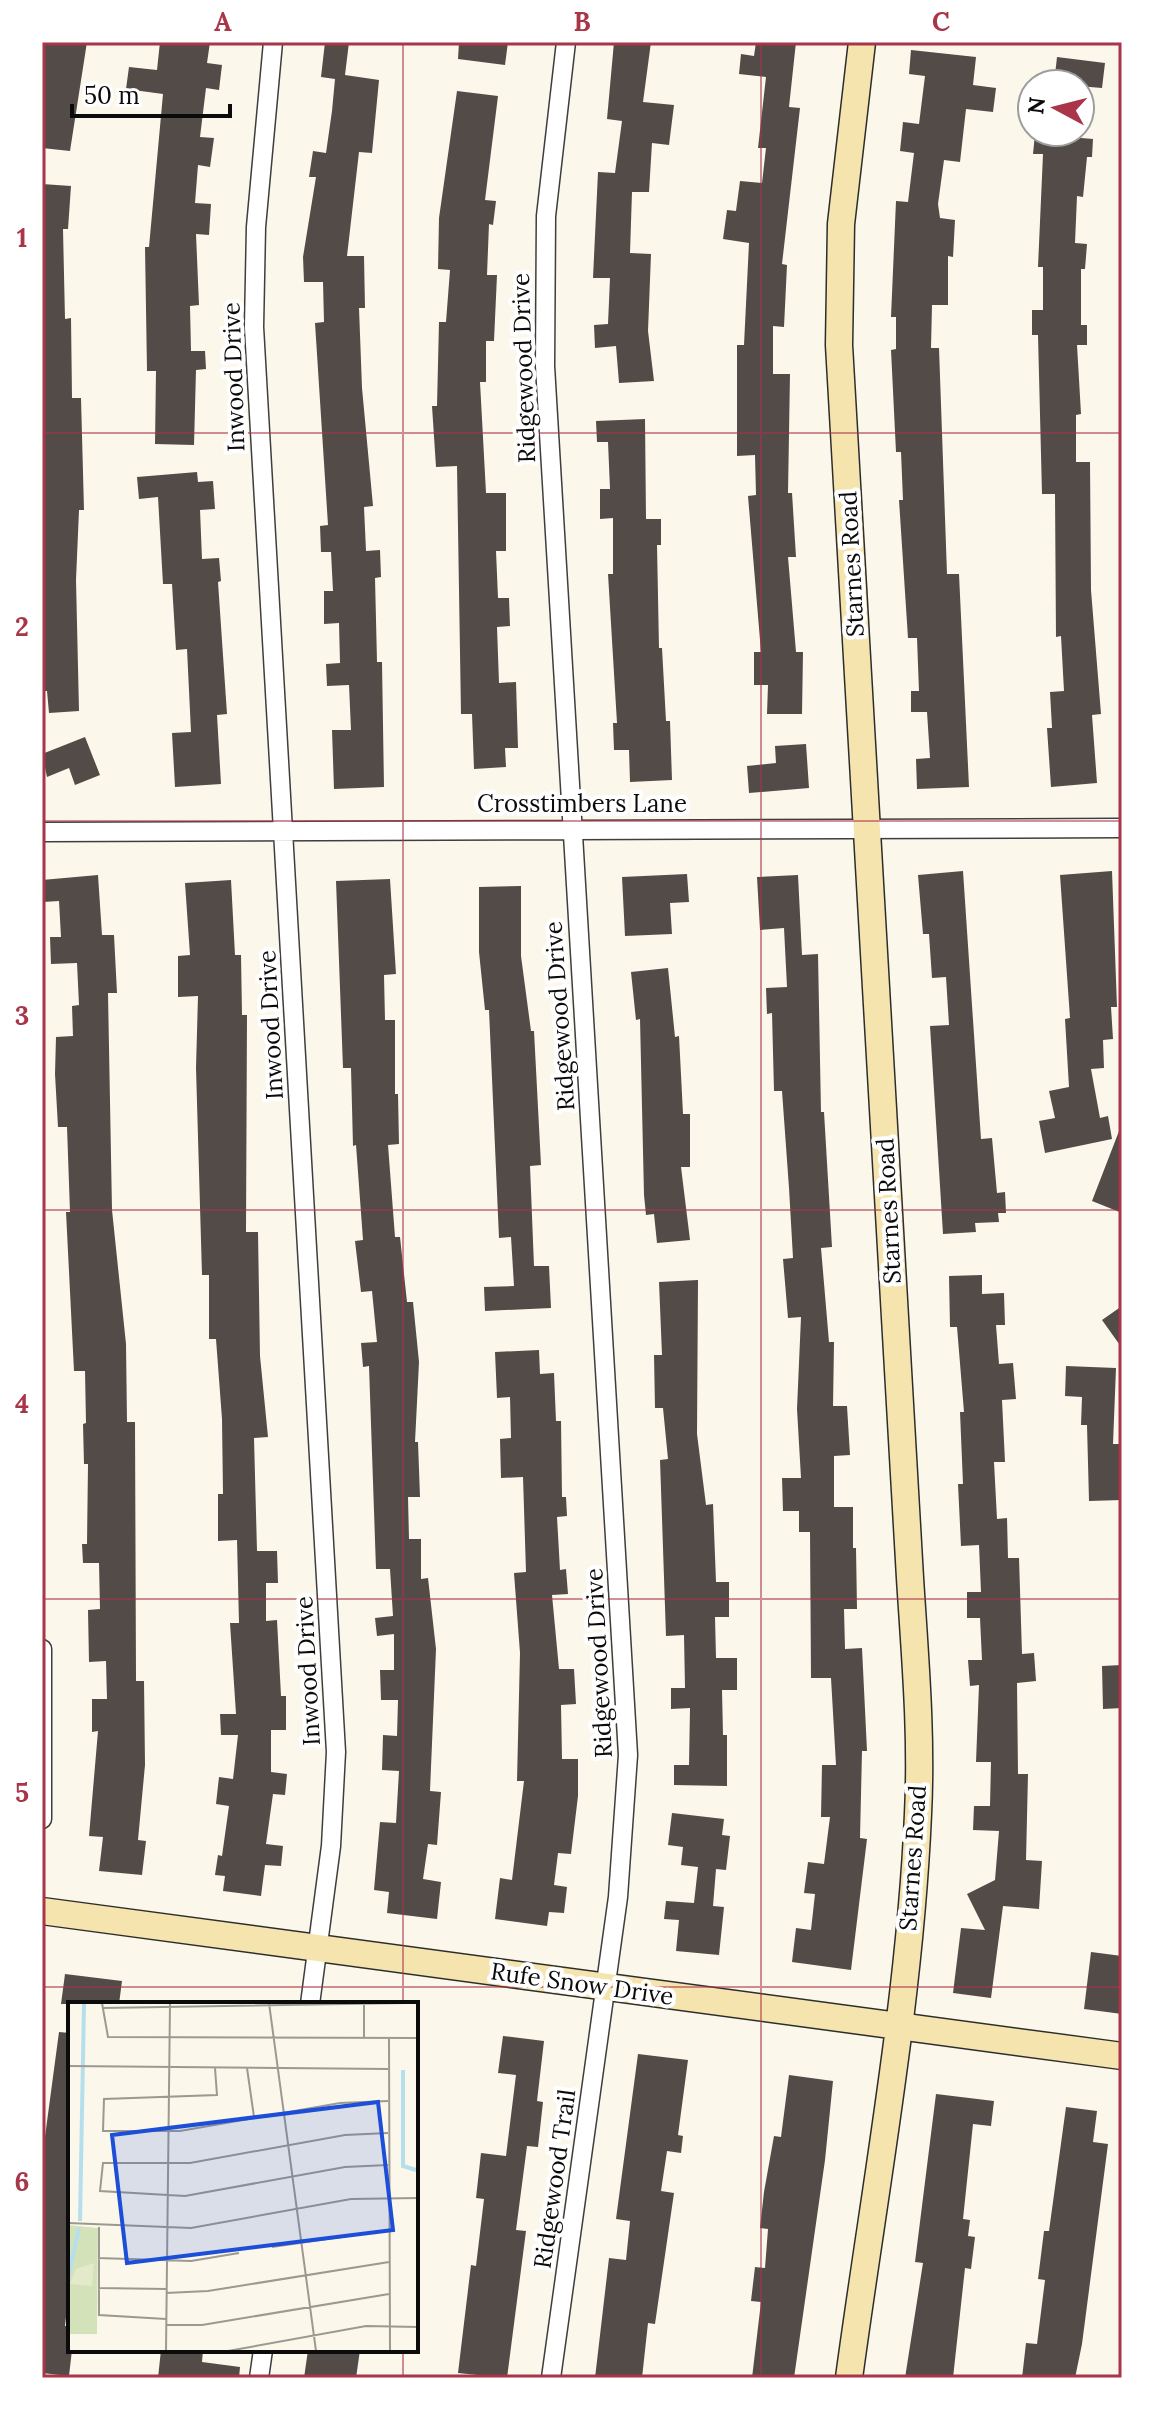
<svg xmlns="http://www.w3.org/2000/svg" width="1164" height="2420" viewBox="0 0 1164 2420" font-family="Lora,serif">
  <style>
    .building { fill: #524b48 }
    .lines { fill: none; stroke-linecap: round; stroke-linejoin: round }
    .minor-casing { stroke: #3e3e3e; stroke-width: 21 }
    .secondary-casing { stroke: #2d2d2d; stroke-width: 29 }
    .minor { stroke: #fff; stroke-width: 18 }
    .secondary { stroke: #f5e4ae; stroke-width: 26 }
    .grid { fill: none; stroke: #a83548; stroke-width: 2; stroke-opacity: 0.55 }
    .labels { text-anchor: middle; stroke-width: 8; stroke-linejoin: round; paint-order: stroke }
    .street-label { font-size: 24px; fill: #0b0b0b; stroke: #fff }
    .inset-river { fill: none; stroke: #b6dfed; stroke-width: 4 }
    .inset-road { fill: none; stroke: #9c9991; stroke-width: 2 }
    .view { fill: #1d4ed8; fill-opacity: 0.15; stroke: #1d4ed8; stroke-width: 4 }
    .inset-edge { fill: none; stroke: #0b0b0b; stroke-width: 4 }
    .neatline { fill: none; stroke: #a83548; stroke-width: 3 }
    .grid-label { font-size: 26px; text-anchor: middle; font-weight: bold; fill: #a83548 }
  </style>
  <rect width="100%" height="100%" fill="#fcf7eb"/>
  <path class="building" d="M46,42h41l-17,109 -28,-3v-98z
    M160,42h50l-3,21 15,2 -3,25 -13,-2 -6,49 14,1 -4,29 -12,-2 -3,38 16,1 -2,31 -13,-1 3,71 -9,1 1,45h14l1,18 -10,1 -2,75 -39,-1 1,-73h-9l-2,-124h4l14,-153 -37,-5 3,-22 28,3z
    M325,42h24l-4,33 34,5 -7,73 -13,-1 -12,104h17l1,52h-6l3,80 11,118 -9,1 2,44 14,-1 1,27 -6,1 2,84h5l2,125 -50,2 -2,-59h19l-2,-45 -22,1 -1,-22 14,-1 -1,-40 -15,1v-33h9l-2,-39h-10l-1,-26 8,-1 -13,-202 9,-1 -1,-40h-19l-1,-25 13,-80h-7l4,-26 13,2 6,-42 3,-32 -14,-2z
    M459,42h49l-3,23 -47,-6z
    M614,42h37l-8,60 31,3 -5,40 -17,-2 -3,49h-17l-2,61 21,1 -3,77 6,50 -35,2 -3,-37 -21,2 -1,-23 14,-1 2,-46h-17l5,-106 17,1 7,-52 -15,-2z
    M756,42h40l-7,65 11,1 -18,156 5,1 -3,62 -11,-1v48h17l-2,119h4l4,64h-8l8,95h7l-1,62h-35l1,-29h-14v-33h7l-13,-156 8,-1 -1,-40 -18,1v-111h7l5,-102 -26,-4 4,-29 9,1 4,-30 22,2 4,-35h-8l8,-71 -27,-3 2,-20 13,2z
    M911,50l65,7 -3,28 23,3 -3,24 -27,-3 -6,53 -16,-2 -6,44 2,14 15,2 -2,37 -5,-1v49h-16l-1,43h8l8,226h12l10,213 -52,2 -1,-30 14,-1 -3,-46h-16v-21h8l-2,-53h-9l-9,-138h4l-2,-48h-5l-5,-102 5,-1v-32h-5l5,-116 12,1 6,-49 -14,-2 3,-29 16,2 6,-48 -16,-2z
    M1057,57l48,6 -3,25 -48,-4z
    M457,91l41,5 -13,104 11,1 -3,24 -4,-1 -2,51h10l-3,66h-8v41h-6l6,111h20v58h-10l2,47h11l1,28 -13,1 2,56 17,-1 2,66h-13l1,19 -32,2 -2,-55h-11l-4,-248 -21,1 -4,-61h5l2,-84h7l4,-52 -12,-1 1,-51z
    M1035,134l58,5 -1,18h-5l-4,40 -6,-1 -2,47 12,1 -2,25h-4v56h6v20h-10l4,69 -5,1v47h14l1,128 10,124 -9,1 5,68 -46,4 -4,-59h5l-2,-36 14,-1 -3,-55 -5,1 -1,-143h-13l-4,-159h-6v-25h11v-43h-5l5,-113h-10z
    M42,184l29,2 -3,43h-5l2,90 6,-1 1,80h9l3,112h-5l-3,70 3,131 -30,2 -2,-22h-5z
    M645,419l1,100h15v26h-4l2,103h3l4,73h4l2,59 -42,2 -1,-32h-15l-1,-27h4l-9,-149h5v-56l-13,1v-30h10l-2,-47h-11l-1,-21z
    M197,472l1,10 15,-1 2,28 -15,1 2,49 17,-1 2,23 -3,1 9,132 -10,1 4,69 -46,3 -3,-54 19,-1 -4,-83 -11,1 -4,-66h-9l-5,-87 -19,2 -2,-22z
    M85,737l15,38 -25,10 -6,-17 -22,9 -5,-23z
    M806,744l3,44 -60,5 -2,-27 29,-3 -1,-17z
    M963,871l18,268 11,-1 5,55 8,-1 1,21h-8l1,9 -24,1 1,9 -33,2 -13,-208 19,-1 -3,-48 -14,1 -3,-44h-6l-5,-59z
    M1112,871l5,136h-6l2,32 -10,1 1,28 -13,1 9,49 8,-2 4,23 -67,14 -6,-32 16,-3 -6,-27 20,-4 -4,-68 5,-1 -10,-143z
    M687,874l2,28 -19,1 2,31 -47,2 -3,-59z
    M98,875l4,60h12l3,58h-9l4,217 14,134 1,78h8l1,259h8l1,84 -7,75 8,1 -4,34 -43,-4 4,-34 -14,-1 9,-105 -6,1v-33h15l-1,-38 -17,1 -1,-52 12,-1 -1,-46h-16l-1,-19h5l1,-80h-4l-1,-40 3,-1 -1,-52h-11l-8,-159h4l-3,-85h-9l-3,-53 1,-37 17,-1 -1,-30 7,-1 -2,-42 -26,1 -1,-27h11l-2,-36 -16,1 -1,-17v-5z
    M798,875l4,80 16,-1 3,158h3l8,135 -11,1 8,94h5l-1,64h14l3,49 -16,1v51h19v41h3l1,61h-13l1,40 17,-1 5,103h-5l-2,87 7,1 -16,131 -59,-8 4,-34 15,2 4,-36 -11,-1 4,-31 16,2 6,-47h-9l1,-52h14l-5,-87h-20l-1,-146h-11v-21h-16l-1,-33h19l-4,-69 4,-92 -13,1 -5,-59 10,-1 -4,-70 -7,-97h-8l-2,-78 -5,1 -1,-26 21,-1 -3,-59 -24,2 -3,-53z
    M390,879l6,95 -12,1 1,45h10v74h3l1,50 -11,1 7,92h5l7,65h6l6,60 -4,80h3l2,55h-12l1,42h12v40l7,-1 8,71 -6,142 11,1 -4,53 -9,-1 -5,35 18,3 -4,37 -50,-6 2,-21 -15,-2 6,-68 16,1 3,-52 -17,-1 1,-35 14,1 1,-36h-17l-1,-30h14v-36l-17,2 -2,-18 18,-2 -3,-47h-14l-7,-203 -6,1 -2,-24 16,-1 -5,-51 -11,1 -6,-51 8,-1 -7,-95 -3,1 -2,-78h-8l-7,-187z
    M231,880l4,75h6l1,60h5l-1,217h12l2,124 8,81 -14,1 3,113h20l1,32h-12v38l11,-1 4,76h5v34h-15v42l16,2 -2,21 -12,-1 -7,50 17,2 -2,20 -16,-1 -4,31 -38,-5 2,-15 -10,-1 3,-20 4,1 7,-50 -13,-2 3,-27 14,2 5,-44h-17l-1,-21h16l-6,-91h9l-2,-83 -19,1v-47h5l-1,-75 -6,-80h-7v-64h-7l-6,-207 2,-72 -20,1v-41l12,-1 -5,-72z
    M521,886v70l10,75h3l7,134 -11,1 4,100h15l2,42 -66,3 -1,-24 30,-1 -3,-49 -12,1 -10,-228h-4l-6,-58v-65z
    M668,968l7,69 4,-1 4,78h7v53h-9l9,73 -33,3 -3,-29 -8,1 -2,-20 -4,-176 -4,1 -5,-48z
    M1121,1126l1,1v86l-30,-12z
    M982,1275v19l22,-1 1,32h-9l3,39 14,-1 3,36 -14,1 3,62h-11l3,57 10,-1 1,40h11l3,96 12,-1 2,28 -19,2 1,91h10l-2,86 16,1 -3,48 -36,-3 -12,92 -38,-5 8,-65 24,2 -18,-36 28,-14 4,-49 -26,-1 1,-24h16l1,-44h-15l3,-77 -9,1 -2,-26h14l-2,-42h-13v-26h14l-2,-47 -18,1 -3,-62h5l-3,-72h4l-7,-85h-7l-1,-51z
    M698,1280l-1,154 9,71 7,-1 3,78h13v35h-14l1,41h21v32h-15l1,45h4v51l-53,-1v-20h15l1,-57 -19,1v-21h14l-1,-53 -18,1 -6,-176 8,-1 -5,-51h-8l-1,-53h8l-3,-73z
    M1122,1306v42l-20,-28z
    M539,1350l1,24 14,-1 2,48h5l1,76h4l1,19 -10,1 3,53 6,-1 2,25 -16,1 7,74h15l2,35 -15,1 1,54h16v37l-7,58 -13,-1 -4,32 13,2 -3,26 -15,-1 -2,14 -52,-7 5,-41 12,2 12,-99h-7l3,-128 -6,-80 12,-1 -3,-95 -22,1 -1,-39 11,-1 -1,-41 -13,1 -2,-46z
    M1066,1366l50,2 -3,76h9v56l-33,1 -2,-76h-6l1,-28 -17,-1z
    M1122,1665v43l-19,1 -1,-43z
    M672,1813l52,6 -2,16 8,1 -4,34 -10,-1 -3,37 11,1 -5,48 -43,-4 3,-31 -15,-1 2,-18 28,2 4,-36 -17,-2 2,-18 -15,-2z
    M1091,1952l31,4v58l-38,-5z
    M65,1974l57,7 -3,23h-58z
    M59,2032l11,1v249l-5,44h5l2,24 -3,26 -27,-3v-214z
    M503,2036l41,5 -7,60 6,1 -5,45 -11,-1 -11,84 10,1 -19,147 -49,-5 13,-108 5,1 8,-67 -8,-1 5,-45 25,3 10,-81 -18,-2z
    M638,2054l50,6 -10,75 5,1 -2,17 -14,-2 -6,40 13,2 -19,131 -7,-1 -6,55h-47l14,-120 17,2 4,-39 -14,-2z
    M789,2075l44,6 -8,79 -31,218h-42l9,-76 -10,-1 4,-34 10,1 3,-39 -8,-1 4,-36 10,-56 7,1z
    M936,2094l58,7 -3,25 -18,-2 -10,95 7,1 -2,16 7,1 -4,32 -6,-1 -12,110h-48l18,-115 -8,-1z
    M1066,2107l31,4 -4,31 15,2 -26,200 -7,34h-53l4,-35 11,1 8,-64 -7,-1 6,-48h5z
    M161,2350h42l-1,12 38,5 -1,11h-81z
    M308,2350h52l-4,28h-52z"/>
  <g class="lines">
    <g class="minor-casing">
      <path id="minor" d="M273,42l-17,185 -2,100 82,1425 -5,94 -21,158
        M42,832l1080,-4
        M42,1649v170
        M259,2378l4,-28
        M551,2378l67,-481 10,-142 -83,-1389 1,-150 20,-174"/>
    </g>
    <g class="secondary-casing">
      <path id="secondary" d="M42,1911l1080,145
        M849,2378c25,-185 61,-378 69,-564 4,-79 -3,-157 -8,-236l-71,-1233 2,-121 21,-182"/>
    </g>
    <use href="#minor" class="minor"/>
    <use href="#secondary" class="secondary"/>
  </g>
  <path class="grid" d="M403,42v1962M761,42v2336M42,433h1080M42,821h1080M42,1210h1080M42,1599h1080M42,1987h1080M403,2350v28"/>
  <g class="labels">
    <g class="street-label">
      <text transform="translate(524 368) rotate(-92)" y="8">Ridgewood Drive</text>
      <text transform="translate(234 377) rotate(-92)" y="8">Inwood Drive</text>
      <text transform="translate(852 564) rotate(-93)" y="8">Starnes Road</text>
      <text x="582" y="812">Crosstimbers Lane</text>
      <text transform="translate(560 1016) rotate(-94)" y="8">Ridgewood Drive</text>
      <text transform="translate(271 1025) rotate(-93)" y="8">Inwood Drive</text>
      <text transform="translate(889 1211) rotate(-93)" y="8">Starnes Road</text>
      <text transform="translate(599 1663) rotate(-93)" y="8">Ridgewood Drive</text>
      <text transform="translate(308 1671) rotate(-93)" y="8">Inwood Drive</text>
      <text transform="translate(913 1858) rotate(-86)" y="8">Starnes Road</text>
      <text transform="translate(582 1984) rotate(8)" y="8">Rufe Snow Drive</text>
      <text transform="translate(555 2179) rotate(-82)" y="8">Ridgewood Trail</text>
    </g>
  </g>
  <g transform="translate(68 2002)">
    <rect width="350" height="350" fill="#fcf7eb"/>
    <path d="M0,223l30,3 -1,106h-29z" fill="#d3e2b9"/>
    <path d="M26,261l-2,23 -22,-2 6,-15z" fill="#e3eaca"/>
    <path class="inset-river" d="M335,68v96l13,4M12,219l4,-218M0,276l11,-50"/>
    <path class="inset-road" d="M34,1l6,34 310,1M201,1l47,348M34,6l305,-5M296,36v-33M321,36l1,313M0,64l320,3M147,66l2,27 -113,4 -1,32h77l160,-28 48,-2M179,66l7,49M320,163l-43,2 -160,29 -85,-5 3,-28h87l155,-28 43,-2M0,221l123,5 160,-29 67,-1M31,225v88l67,4M204,245l118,-17M30,256l93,3 48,-8M30,286l68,1M98,291l42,-2 181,-29M98,323h36l187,-31M14,349h84M98,349l4,-348M160,349l138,-25 52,1"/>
    <path class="view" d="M310,100l15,128 -266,33 -15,-128z"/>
    <rect width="350" height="350" class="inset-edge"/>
  </g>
  <rect width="1164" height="2420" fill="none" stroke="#ffffff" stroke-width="88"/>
  <g transform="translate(1056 108) rotate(277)"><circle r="38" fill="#ffffff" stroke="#9d9d9d" stroke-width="2"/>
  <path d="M0-6L14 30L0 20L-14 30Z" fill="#a83548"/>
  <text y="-12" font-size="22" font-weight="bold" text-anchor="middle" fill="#0b0b0b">N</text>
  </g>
  <path d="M72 104v12h158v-12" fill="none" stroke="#0b0b0b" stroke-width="4"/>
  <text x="84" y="104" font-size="24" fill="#0b0b0b" stroke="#ffffff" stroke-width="6" paint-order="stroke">50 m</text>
  <rect x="44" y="44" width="1076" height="2332" class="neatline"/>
  <g class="grid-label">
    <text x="223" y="31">A</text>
    <text x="582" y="31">B</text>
    <text x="941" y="31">C</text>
    <text x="22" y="247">1</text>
    <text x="22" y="636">2</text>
    <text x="22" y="1025">3</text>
    <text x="22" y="1413">4</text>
    <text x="22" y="1802">5</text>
    <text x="22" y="2191">6</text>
  </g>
</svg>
